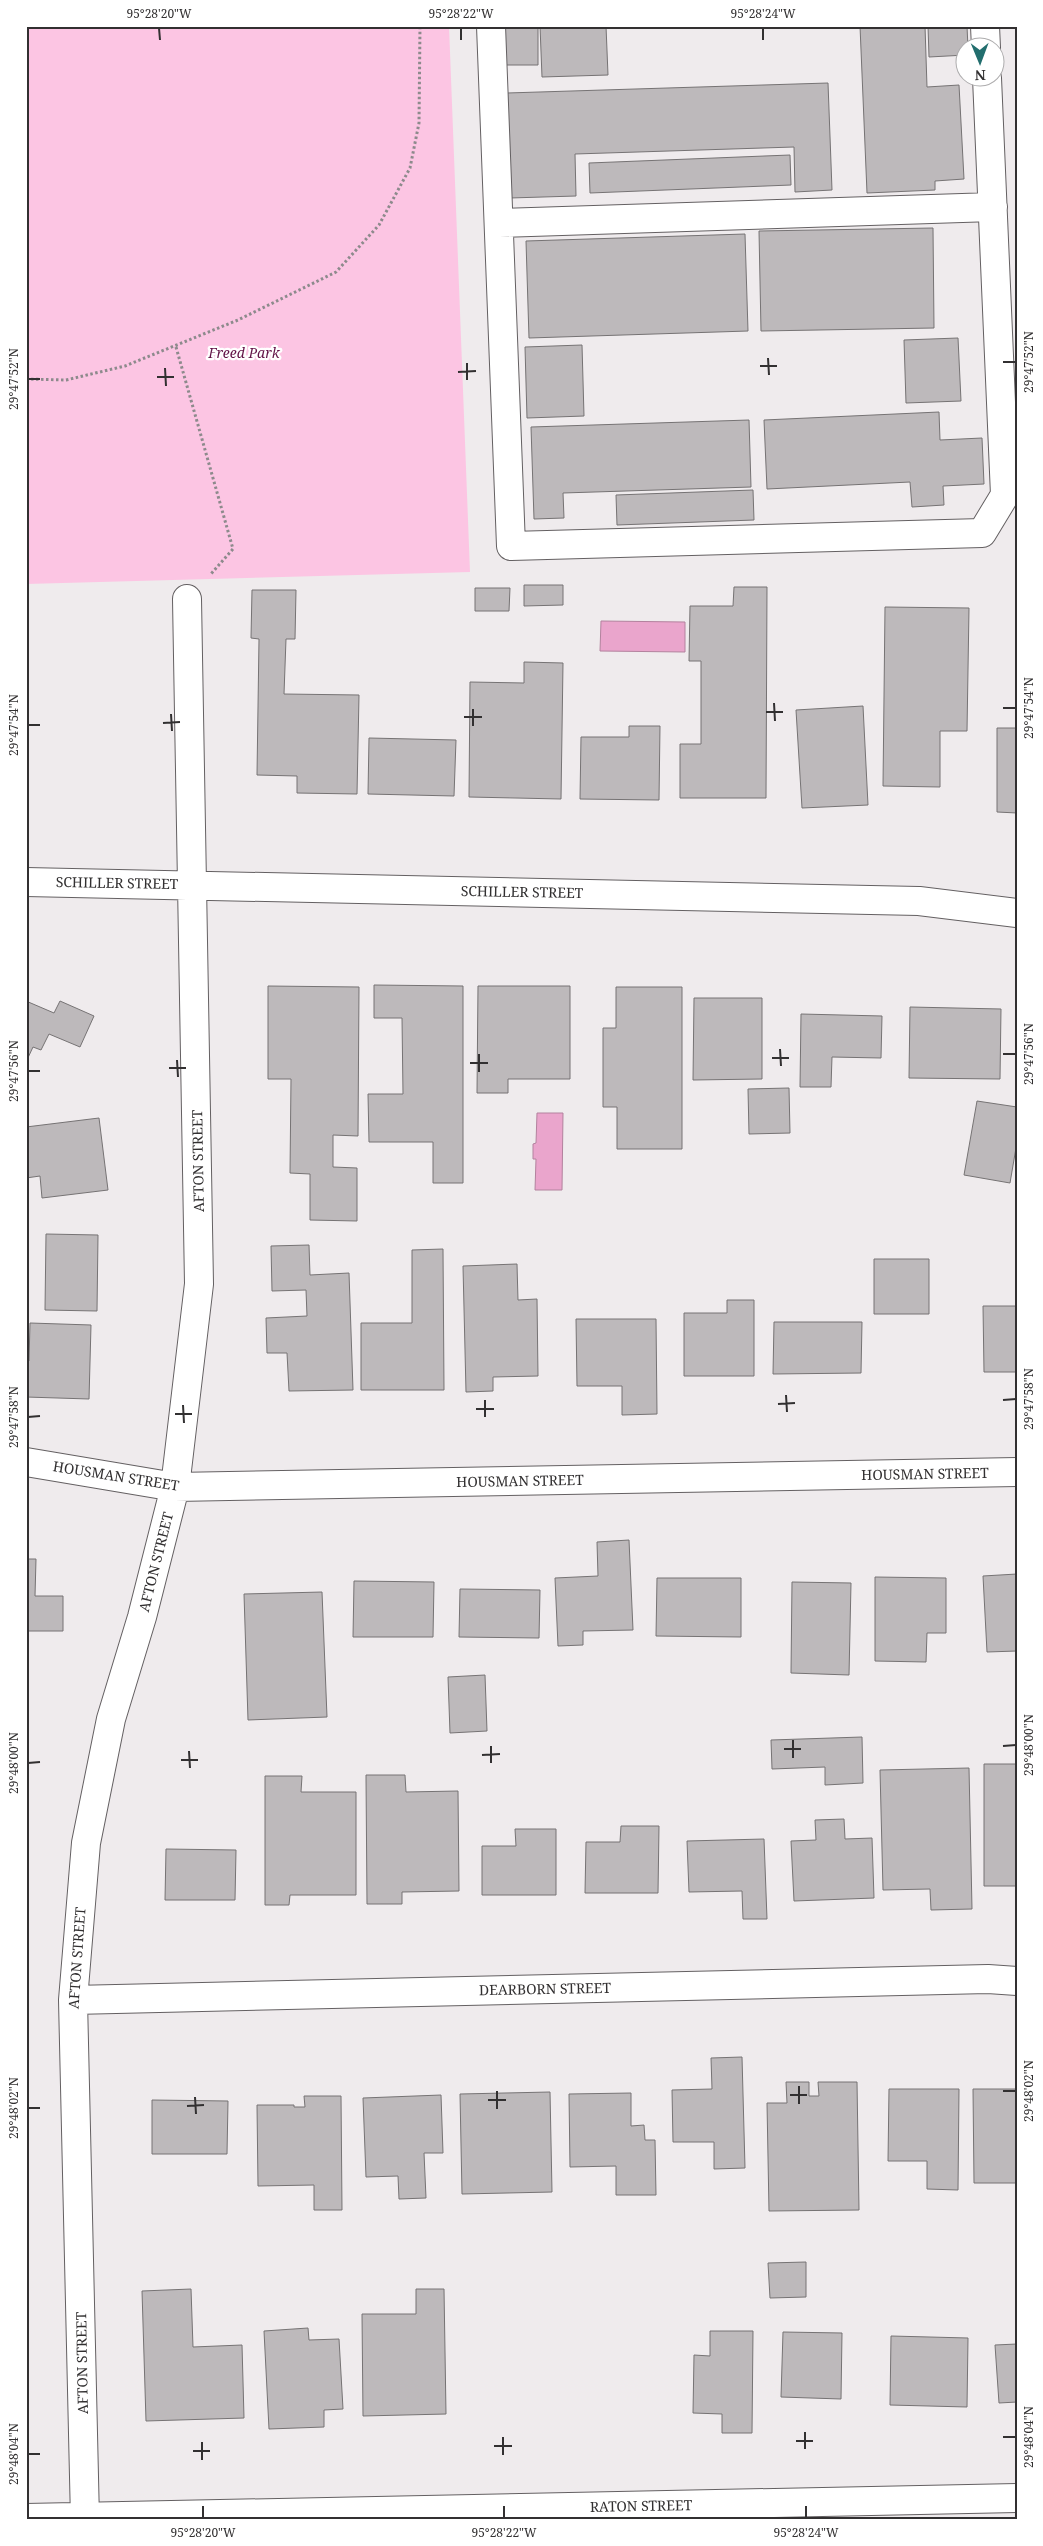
<svg xmlns="http://www.w3.org/2000/svg" width="1043" height="2546" viewBox="0 0 1043 2546" font-family="'Noto Serif',serif">
  <style>
    .green { fill: #fcc5e3 }
    .water { fill: #eaa5cc; stroke: #b3829e }
    .building { fill: #bdb9bb; stroke: #767374 }
    .lines { fill: none; stroke-linecap: round; stroke-linejoin: round }
    .minor-casing { stroke: #646062; stroke-width: 30 }
    .path { stroke: #8d8a8c; stroke-width: 3; stroke-dasharray: 2.5 2.5; stroke-linecap: butt }
    .minor { stroke: #fff; stroke-width: 28 }
    .ticks { fill: none; stroke: #323031; stroke-width: 2 }
    .labels { text-anchor: middle; stroke-width: 4.5; stroke-linejoin: round; paint-order: stroke }
    .park-label { font-size: 14px; font-style: italic; fill: #631448; stroke: #fff }
    .street-label { font-size: 14px; fill: #323031; stroke: #fff }
    .neatline { fill: none; stroke: #323031; stroke-width: 2 }
    .ticks-label { font-size: 12px; text-anchor: middle; fill: #323031 }
  </style>
  <rect width="100%" height="100%" fill="#efebed"/>
  <path class="green" d="M26,26h423l21,546 -444,12z"/>
  <path class="water" d="M601,621l84,1v30l-85,-1z
    M537,1113h26l-1,77h-27l1,-31h-3v-15l3,-1z"/>
  <path class="building" d="M500,26h38v39h-38z
    M540,26h66l2,49 -66,2z
    M860,26h65l2,61 32,-2 5,94 -29,2v9l-68,3z
    M928,26h39l1,22h-2v7l-37,2z
    M828,83l4,107 -37,2 -1,-45 -219,7 1,42 -66,2 -3,-105z
    M790,155l1,30 -201,8 -1,-30z
    M933,228l1,100 -173,3 -2,-100z
    M745,234l3,97 -219,7 -3,-97z
    M958,338l3,63 -55,2 -2,-63z
    M582,345l2,71 -57,2 -2,-71z
    M939,412l1,28 42,-2 2,46 -41,2 1,19 -32,2 -2,-25 -143,7 -3,-69z
    M749,420l2,67 -188,6 1,25 -30,1 -3,-92z
    M753,490l1,30 -137,5 -1,-30z
    M524,585h39v20l-39,1z
    M734,587h33l-1,211h-86v-54h21v-83h-12l1,-55h43z
    M475,588h35l-1,23h-34z
    M252,590h44l-1,49h-9l-2,55 75,1 -2,99 -60,-1v-17l-40,-1 2,-136 -8,-1z
    M885,607l84,1 -2,123h-27v56l-57,-1z
    M524,662l39,1 -2,136 -92,-2 1,-115 54,1z
    M863,706l5,99 -66,3 -6,-98z
    M629,726h31l-1,74 -79,-1 1,-62h48z
    M997,728h20v85l-20,-1z
    M369,738l87,2 -2,56 -86,-2z
    M374,985l89,1v197h-30v-41h-64l-1,-48h35l-1,-76h-28z
    M268,986l91,1 -1,149 -25,-1v32l24,1v53l-47,-1v-46l-20,-1 1,-94h-23z
    M478,986h92v93h-62v14h-31z
    M616,987h66v162h-65v-42h-14v-79h13z
    M694,998h68v81l-69,1z
    M26,1001l28,12 6,-12 34,15 -14,31 -31,-13 -8,16 -8,-3 -7,15z
    M910,1007l91,2 -1,70 -91,-1z
    M801,1014l81,2 -1,42 -49,-1 -1,30h-31z
    M789,1088l1,45 -41,1 -1,-45z
    M977,1101l40,6v35l-7,41 -46,-8z
    M99,1118l9,72 -66,8 -2,-22 -14,2v-51z
    M46,1234l52,1 -1,76 -52,-1z
    M309,1245l1,30 39,-2 4,117 -64,1 -2,-38h-20l-1,-35 41,-2 -1,-26 -34,1 -1,-45z
    M443,1249l1,141h-83v-67h51v-73z
    M874,1259h55v55h-55z
    M517,1264l1,36 19,-1 1,77 -45,1v14l-27,1 -3,-126z
    M727,1300h27v76h-70v-63h43z
    M983,1306h34v66h-33z
    M576,1319h80l1,95 -35,1v-29h-45z
    M774,1322h88l-1,51 -88,1z
    M30,1323l61,2 -2,74 -63,-2v-36h3z
    M629,1540l4,90 -50,1v14l-25,1 -3,-68 43,-2 -1,-34z
    M26,1559h10l-1,37h28v35h-37z
    M1017,1574v77l-30,1 -4,-76z
    M875,1577l71,1v55h-19l-1,29 -51,-1z
    M657,1578h84v59l-85,-1z
    M354,1581l80,1 -1,55h-80z
    M792,1582l59,1 -2,92 -58,-2z
    M460,1589l80,1 -1,48 -80,-1z
    M322,1592l5,125 -79,3 -4,-126z
    M485,1675l2,56 -37,2 -2,-56z
    M862,1737l1,46 -38,2v-18l-53,2 -1,-29z
    M984,1764h33v122h-33z
    M969,1768l3,141 -41,1 -1,-21 -47,1 -3,-120z
    M366,1775h39l1,17 52,-1 1,100 -57,1v12h-35z
    M265,1776h37l-1,16h55v103h-66l-1,10h-24z
    M844,1819l1,20 27,-1 2,60 -80,3 -3,-60 25,-1 -1,-20z
    M621,1826h38l-1,67h-73l1,-51h34z
    M515,1829h41v66h-74v-49h34z
    M764,1839l3,80h-24l-1,-28 -53,1 -2,-51z
    M166,1849l70,1 -1,50h-70z
    M742,2057l3,111 -31,1v-27h-41l-1,-52 40,-1 -1,-31z
    M786,2082h23v14h10l-1,-14h39l2,128 -90,1 -2,-108h20z
    M889,2089h70l-1,101 -31,-1v-28h-39z
    M973,2089h44v94h-43z
    M550,2092l2,100 -90,2 -2,-100z
    M631,2093v33l13,-1 1,15h10l1,55h-40v-29l-46,1 -1,-73z
    M441,2095l2,58h-19l2,45 -27,1 -1,-23 -32,1 -3,-79z
    M304,2096h37l1,114h-28v-25l-56,1 -1,-81h37v2h11z
    M152,2100l76,1 -1,53h-75z
    M806,2262v35l-36,1 -2,-35z
    M191,2289l2,58 49,-2 2,73 -98,3 -4,-130z
    M416,2289h28l2,125 -83,2 -1,-102h54z
    M308,2328l1,12 30,-1 4,70 -19,1v17l-55,2 -5,-98z
    M710,2331h43l-1,102h-30v-19l-29,-1 1,-58 16,1z
    M783,2332l59,1 -1,66 -60,-2z
    M891,2336l77,2 -1,69 -77,-2z
    M1017,2344v58l-18,1 -4,-58z"/>
  <g class="lines">
    <g class="minor-casing">
      <path id="minor" d="M491,26l20,520 471,-13 23,-38 -18,-417
        M985,26l1,22
        M499,223l494,-16
        M26,882l893,19 98,12
        M26,1462l149,25 842,-15
        M73,2000l915,-21 29,2
        M26,2518l991,-20
        M85,2520l-12,-520 13,-157 25,-124 31,-102 33,-130 24,-203 -12,-685"/>
    </g>
    <path class="path" d="M176,347l57,202 -23,26
      M26,379l40,1 59,-14 113,-46 98,-48 43,-47 31,-57 9,-45 1,-97"/>
    <use href="#minor" class="minor"/>
  </g>
  <path class="ticks" d="M159,28l1,12M461,28v12M763,28v12M768,358l1,17M1003,362h13M467,363v17M760,366h17M165,368l1,18M458,372l18,-1M157,377h17M28,379h12M774,703l1,18M1003,708h13M473,709v17M766,712h17M171,714l1,17M464,717h18M163,723l17,-1M28,725h12M780,1049l1,17M479,1054v18M1003,1054h13M772,1058h17M177,1060l1,17M470,1063h18M169,1068h17M28,1071h12M786,1395l1,17M485,1400v17M1003,1400l13,-1M778,1404l17,-1M183,1405l1,18M476,1409h18M175,1414h17M28,1417l12,-1M793,1740v18M491,1746v17M1003,1746l13,-1M784,1749h17M189,1751l1,17M482,1755l18,-1M181,1760h17M28,1763l12,-1M799,2086v18M497,2091v18M1003,2091h13M790,2095h17M195,2097l1,17M488,2100h18M187,2106l17,-1M28,2108h12M805,2432v17M503,2437v18M1003,2437h13M796,2441h17M202,2442v18M494,2446h18M193,2451h17M28,2454h12M203,2506v12M504,2506v12M806,2506v12"/>
  <g class="labels">
    <g class="park-label">
      <text x="244" y="358">Freed Park</text>
    </g>
    <g class="street-label">
      <text transform="translate(117 883) rotate(1)" y="5">SCHILLER STREET</text>
      <text transform="translate(522 892) rotate(1)" y="5">SCHILLER STREET</text>
      <text transform="translate(198 1161) rotate(-91)" y="5">AFTON STREET</text>
      <text transform="translate(925 1474) rotate(-1)" y="5">HOUSMAN STREET</text>
      <text transform="translate(116 1476) rotate(9)" y="5">HOUSMAN STREET</text>
      <text transform="translate(520 1481) rotate(-1)" y="5">HOUSMAN STREET</text>
      <text transform="translate(156 1562) rotate(-76)" y="5">AFTON STREET</text>
      <text transform="translate(77 1958) rotate(-86)" y="5">AFTON STREET</text>
      <text transform="translate(545 1989) rotate(-1)" y="5">DEARBORN STREET</text>
      <text transform="translate(82 2363) rotate(-91)" y="5">AFTON STREET</text>
      <text transform="translate(641 2506) rotate(-1)" y="5">RATON STREET</text>
    </g>
  </g>
  <rect width="1043" height="2546" fill="none" stroke="#ffffff" stroke-width="55"/>
  <g transform="translate(980 62) rotate(179)"><circle r="24" fill="#ffffff" stroke="#adacad"/>
  <path d="M0-4L9 19L0 12L-9 19Z" fill="#226e6e"/>
  <text y="-8" font-size="14" font-weight="bold" text-anchor="middle" fill="#323031">N</text>
  </g>
  <rect x="28" y="28" width="988" height="2490" class="neatline"/>
  <g class="ticks-label">
    <text x="159" y="18">95°28'20"W</text>
    <text x="461" y="18">95°28'22"W</text>
    <text x="763" y="18">95°28'24"W</text>
    <text transform="translate(1029 362) rotate(-90)" y="4">29°47'52"N</text>
    <text transform="translate(14 379) rotate(-90)" y="4">29°47'52"N</text>
    <text transform="translate(1029 708) rotate(-90)" y="4">29°47'54"N</text>
    <text transform="translate(14 725) rotate(-90)" y="4">29°47'54"N</text>
    <text transform="translate(1029 1054) rotate(-90)" y="4">29°47'56"N</text>
    <text transform="translate(14 1071) rotate(-90)" y="4">29°47'56"N</text>
    <text transform="translate(1029 1399) rotate(-90)" y="4">29°47'58"N</text>
    <text transform="translate(14 1417) rotate(-90)" y="4">29°47'58"N</text>
    <text transform="translate(1029 1745) rotate(-90)" y="4">29°48'00"N</text>
    <text transform="translate(14 1763) rotate(-90)" y="4">29°48'00"N</text>
    <text transform="translate(1029 2091) rotate(-90)" y="4">29°48'02"N</text>
    <text transform="translate(14 2108) rotate(-90)" y="4">29°48'02"N</text>
    <text transform="translate(1029 2437) rotate(-90)" y="4">29°48'04"N</text>
    <text transform="translate(14 2454) rotate(-90)" y="4">29°48'04"N</text>
    <text x="203" y="2537">95°28'20"W</text>
    <text x="504" y="2537">95°28'22"W</text>
    <text x="806" y="2537">95°28'24"W</text>
  </g>
</svg>
